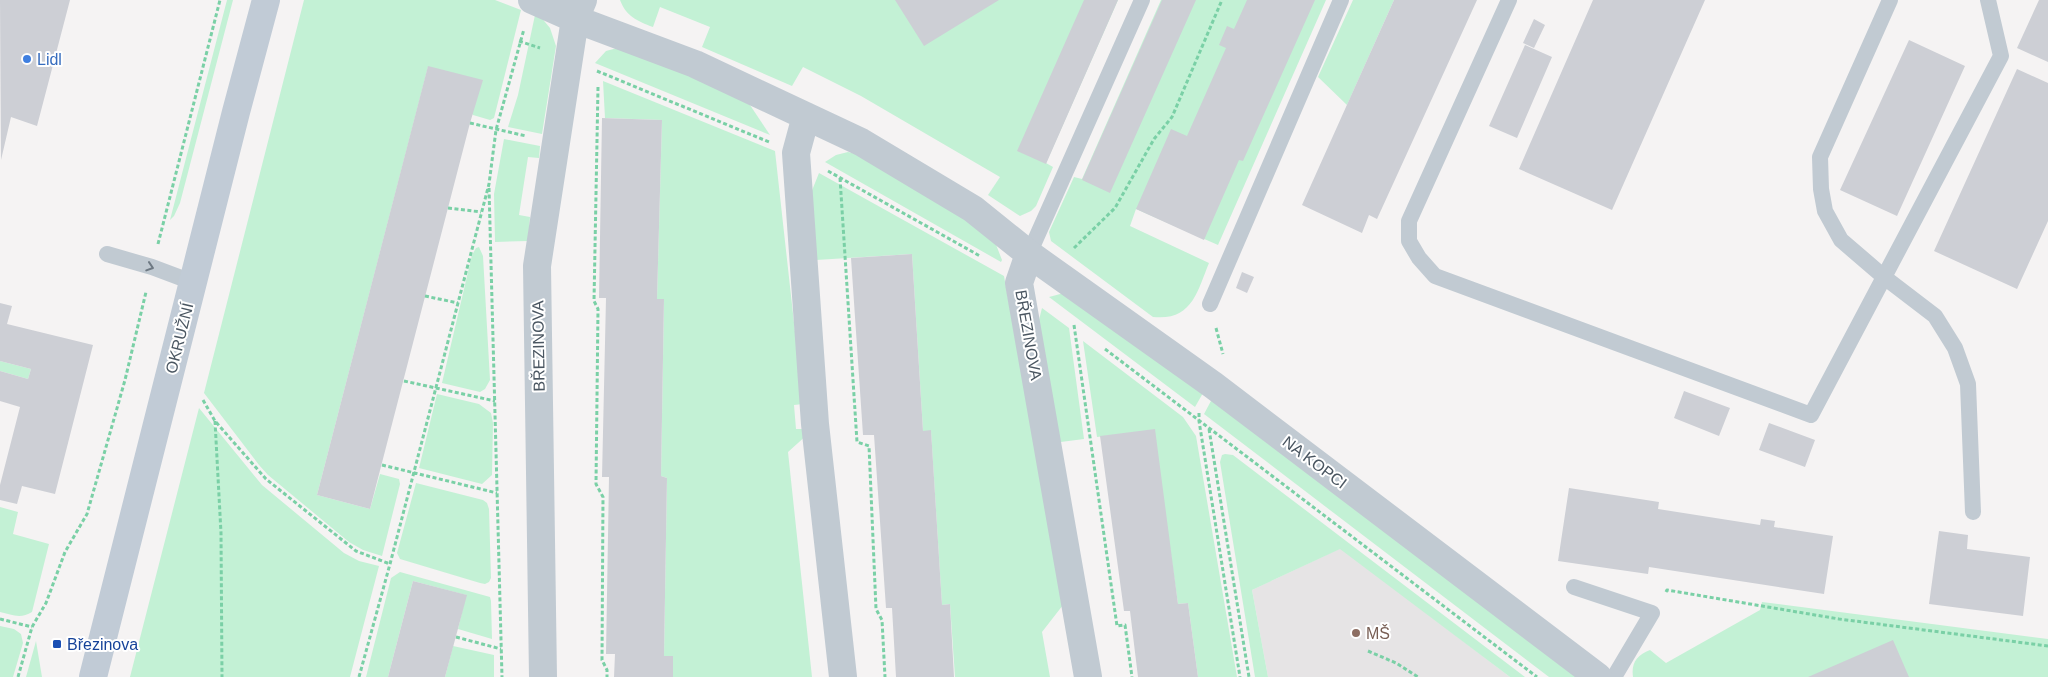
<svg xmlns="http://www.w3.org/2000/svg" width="2048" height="677" viewBox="0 0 2048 677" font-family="Arial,sans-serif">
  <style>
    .education { fill: #e6e4e5 }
    .green { fill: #c3f1d5 }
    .building { fill: #cdcfd5 }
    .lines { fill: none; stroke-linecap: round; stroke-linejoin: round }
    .path { stroke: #7ad0a6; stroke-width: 3; stroke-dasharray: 4 2.5; stroke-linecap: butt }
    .lane { stroke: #c1cad2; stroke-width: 16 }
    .street { stroke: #c1cad2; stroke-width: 28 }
    .secondary { stroke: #c1cbd6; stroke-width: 28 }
    .oneway { stroke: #6e7983 }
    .shop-dot { fill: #3f7fe0; stroke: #fff; stroke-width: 2 }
    .education-dot { fill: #8d6e63; stroke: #fff; stroke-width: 2 }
    .transit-dot { fill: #1a4fb4; stroke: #fff; stroke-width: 2 }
    .labels { text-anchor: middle; stroke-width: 4; stroke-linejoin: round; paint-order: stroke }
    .shop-label { font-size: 16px; fill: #366cbe; stroke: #fff; text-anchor: start }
    .street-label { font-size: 16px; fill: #4a5661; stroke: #fff }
    .education-label { font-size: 16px; fill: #785e54; stroke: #fff; text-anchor: start }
    .transit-label { font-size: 16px; fill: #164399; stroke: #fff; text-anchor: start }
  </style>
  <rect width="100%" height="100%" fill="#f5f3f3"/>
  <path class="education" d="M1341,548l169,129h-242l-16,-87z"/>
  <path class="green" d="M227,0h6l-53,203 -6,13 -4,4z
    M304,0h191l26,10 -27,108 -4,2 -17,-5 -45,-48 -111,428 53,14 10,-35 19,5 1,5 -18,72 -19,-6 -14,-8 -81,-67 -9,-10 -55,-72z
    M620,0h498l-72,163 7,4 -17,39 -5,5 -11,5 -32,-21 12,-18 -139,-81 -58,-29 -11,19 -90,-39 8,-20 -50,-20 -7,20c-16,-6 -27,-11 -33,-27z
    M1161,0h165l-108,245 -82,-36 -6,17 79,37c-12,29 -17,58 -56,54l-102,-76 -2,-9 25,-55 8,2z
    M1353,0h41l-47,105 -29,-28z
    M535,15l5,1 10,12 6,18 -14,88 -34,-7 10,-32z
    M617,48l115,41 18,16 20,30 -175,-72 11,-12z
    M603,81l172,70 28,253 -9,1 2,24h11l1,5 -20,18 24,225h-139v-21h-9l3,-178 -6,-2 3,-176 -7,-1 5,-179 -57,-2z
    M504,139l36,7 -1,12 -11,-1 -9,58 11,2 -2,24 -33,1 -1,-48z
    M848,152l8,2 124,72 15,16 7,18 -1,2 -176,-100 11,-7z
    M819,173l185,103 59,329 -21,27 8,45h-95l-5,-73 -8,1 -11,-174h-8l-11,-177 -96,6 -5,-67z
    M479,247l4,9 7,124 -5,9 -5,3 -38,-9 30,-128 4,-7z
    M1064,293l139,100 -8,14 -146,-110z
    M1042,308l27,20 15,111 -31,4 -15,-119z
    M1083,341l100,76 13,19 41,241h-39l-10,-74 -10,1 -25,-174 -56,7z
    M0,361l31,8 -3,10 -28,-8z
    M437,394l42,10 12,9 2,10 -1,52 -10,9 -63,-16z
    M1212,399l364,278h-27l-345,-263z
    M199,408l63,77 82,68 15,8 20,5 -29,111h-220z
    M1225,454l8,1 292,222h-15l-170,-128 -88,41 16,87h-13l-35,-215 2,-7z
    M416,483l67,17 4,3 2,6 2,69 -2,4 -4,2 -5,-1 -80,-24 -3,-6z
    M0,507l18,5 -5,22 36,10 -17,68c-11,7 -20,3 -32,0z
    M400,572l90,25 1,4 1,38 -34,-10 8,-34 -53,-14 -25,96h-22l25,-99z
    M1762,602l286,37v38h-415c-2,-14 4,-22 17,-27l16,13 94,-53z
    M0,626l14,3 7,5 2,9 -10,34h-13z
    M36,641l6,36h-16z
    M453,646l41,9v22h-49z"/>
  <path class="building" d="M0,0h70l-33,126 -26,-9 -10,43z
    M895,0h104l-75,46z
    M1084,0h34l-72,164 -29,-13z
    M1162,0h34l-86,193 -28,-13z
    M1247,0h68l-72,161 -4,-1 -35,80 -68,-31 35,-80 16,7 39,-88 -7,-3 8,-19 7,3z
    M1394,0h83l-100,219 -8,-4 -7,18 -60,-28z
    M1593,0h112l-93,210 -93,-41z
    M2039,0h9v62l-31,-14z
    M1534,19l11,6 -11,23 -11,-5z
    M1909,40l56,26 -68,150 -57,-26z
    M1525,45l27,12 -35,81 -28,-12z
    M428,66l55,14 -13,43 -100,386 -53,-14z
    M2017,69l31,14v138l-31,68 -83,-38z
    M602,118l60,2 -5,179h7l-3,177 6,2 -3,178h9v21h-59l1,-23h-9l3,-177h-7l4,-179h-7z
    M912,254l11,177 8,-1 11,175 8,-1 4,73h-58l-4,-69h-6l-12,-173h-11l-12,-177z
    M1242,272l12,5 -7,16 -11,-5z
    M0,303l12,3 -5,18 86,21 -38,149 -33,-8 -5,18 -17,-4v-15l20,-78 -20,-6v-30l28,8 3,-10 -31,-8z
    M1684,391l46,17 -11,28 -45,-18z
    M1769,423l46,17 -10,27 -46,-17z
    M1155,429l23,175 10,-1 10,74h-60l-8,-66h-6l-24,-175z
    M1569,488l90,14 -1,7 102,16 1,-6 14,2 -1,6 59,9 -9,58 -175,-27 -1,7 -90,-13z
    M1939,531l29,4 -1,14 63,8 -7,59 -94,-12z
    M413,581l54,14 -22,82h-57z
    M1893,640l16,37h-101z"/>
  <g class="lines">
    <path class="path" d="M519,41l21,7
      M597,71l172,71
      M598,87l-4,214 4,8 -2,175 7,13 -1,163 5,10v7
      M470,123l56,13
      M828,171l152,85
      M840,178l17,264 12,4 7,163 6,11 3,57
      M489,188l13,489
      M448,208l33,4
      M158,244l62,-244
      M1074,248l41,-40 39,-69 18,-22 50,-117
      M425,296l33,7
      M1074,325l43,301 8,-1 7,52
      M1216,328l7,26
      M1105,349l432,328
      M404,381l91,20
      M203,400l12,21 51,58 90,72 34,13
      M1199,413v8l41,256
      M215,421l6,112 1,144
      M1209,429l40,248
      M382,465l115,28
      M1666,592l1,-2 172,29 209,27
      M0,619l32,8
      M456,637l45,12
      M1368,651l28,12 22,14
      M18,677l14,-50 14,-24 19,-51 22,-38 38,-134 21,-88
      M359,677l31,-113 99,-380 7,-54 28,-101"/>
    <path class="lane" d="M1509,0l-100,221v20l10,17 16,18 376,139 190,-359 -13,-56
      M1890,0l-70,157 1,32 4,22 16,29 43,37 51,39 20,32 13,36 5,128
      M107,254l45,13 40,15
      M1029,254l113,-254
      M1210,304l131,-304
      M1574,587l78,26 -38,64"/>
    <path class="street" d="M532,0l43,19 120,45 166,78 112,67 56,45 184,131 385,292
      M806,116l-10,37 19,271 28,253
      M1029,254l-10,29 69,394
      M543,677l-6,-411 38,-247 8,-19"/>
    <path class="secondary" d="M93,677l143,-565 30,-112"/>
  </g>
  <defs><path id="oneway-chevron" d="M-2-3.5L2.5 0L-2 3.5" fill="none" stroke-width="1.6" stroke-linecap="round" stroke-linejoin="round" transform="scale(1.25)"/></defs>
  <use class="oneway" href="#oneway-chevron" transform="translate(150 267) rotate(18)"/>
  <circle class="shop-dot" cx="27" cy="59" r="5"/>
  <circle class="education-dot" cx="1356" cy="633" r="5"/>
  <rect class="transit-dot" x="52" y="639" width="10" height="10" rx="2.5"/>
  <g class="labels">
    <g class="shop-label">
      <text x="37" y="65">Lidl</text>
    </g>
    <g class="street-label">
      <text transform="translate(1029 335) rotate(80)" y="6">BŘEZINOVA</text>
      <text transform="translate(179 338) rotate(-76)" y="6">OKRUŽNÍ</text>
      <text transform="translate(538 346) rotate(-91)" y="6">BŘEZINOVA</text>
      <text transform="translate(1315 462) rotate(37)" y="6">NA KOPCI</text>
    </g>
    <g class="education-label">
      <text x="1366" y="639">MŠ</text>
    </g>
    <g class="transit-label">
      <text x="67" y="650">Březinova</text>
    </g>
  </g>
</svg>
